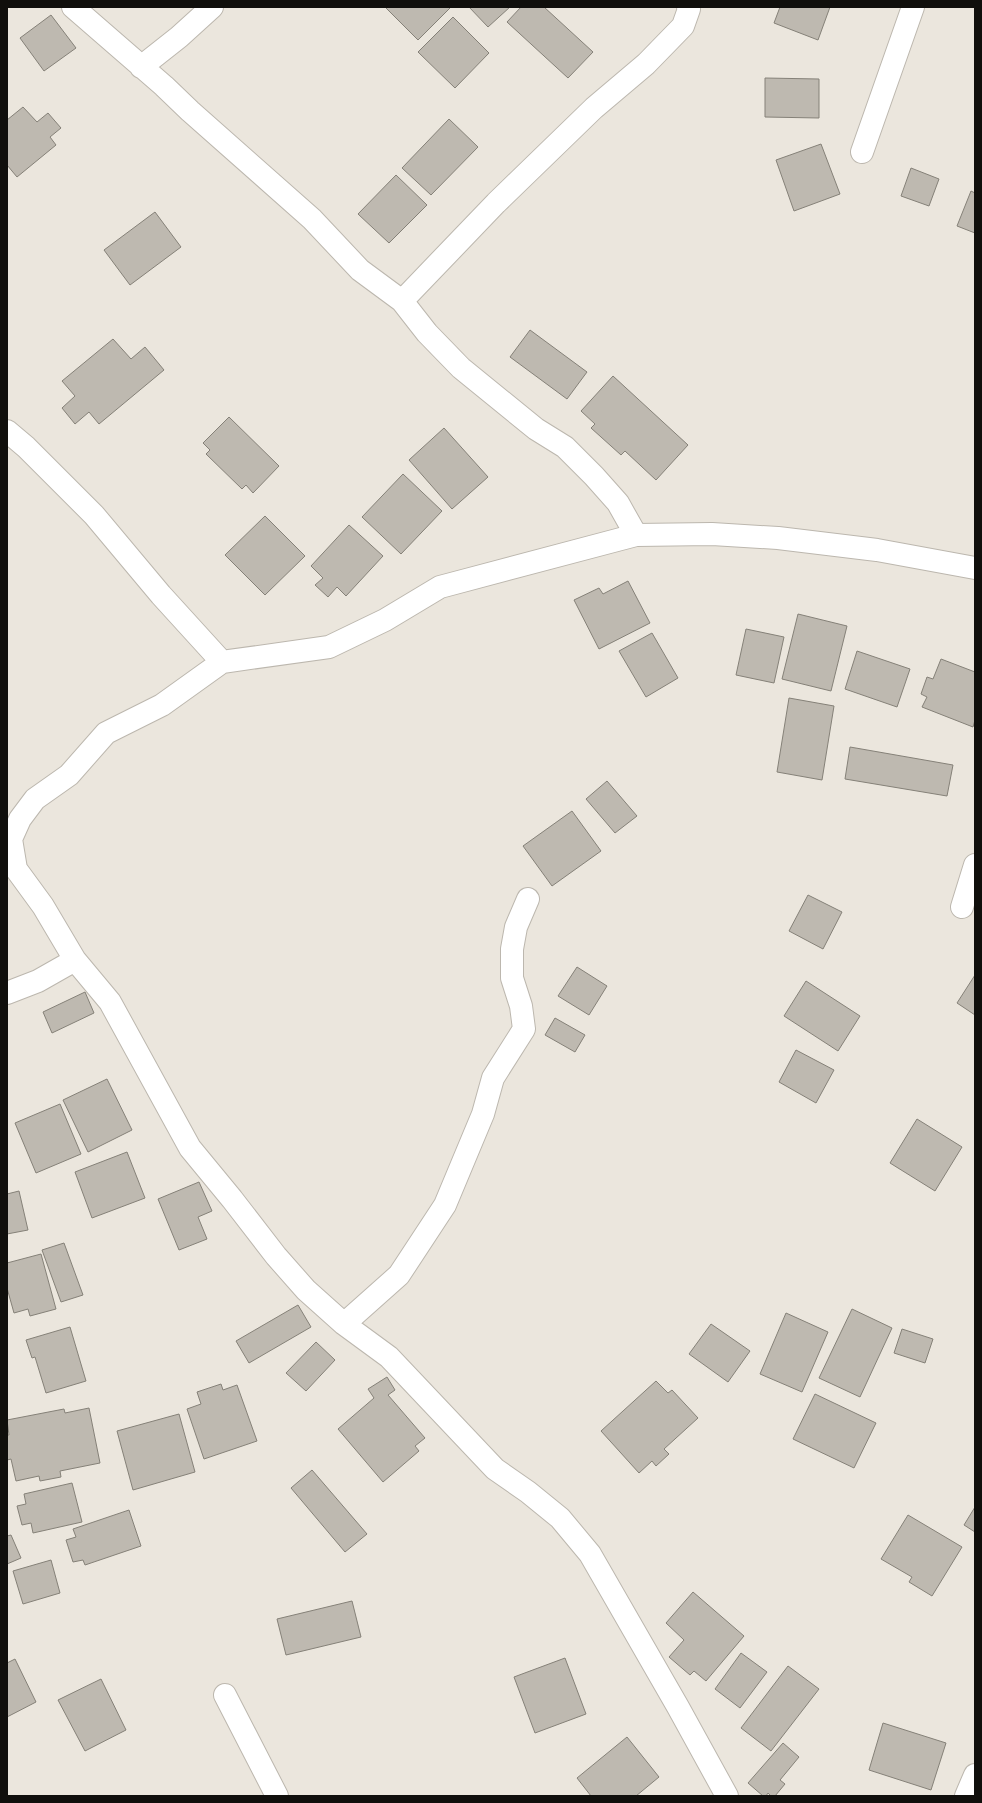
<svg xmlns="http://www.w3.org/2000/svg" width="982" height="1803" viewBox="0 0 982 1803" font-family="'Alegreya Sans',sans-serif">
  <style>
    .building { fill: #beb9b0; stroke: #858178 }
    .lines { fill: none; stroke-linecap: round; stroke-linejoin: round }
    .street-casing { stroke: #bcb7ae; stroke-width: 24 }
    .street { stroke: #fff; stroke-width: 22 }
  </style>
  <rect width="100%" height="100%" fill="#ebe6dd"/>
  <path class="building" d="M385,7h66l-33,33z
    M469,7h41l-22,20z
    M521,7h23l49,45 -25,26 -61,-56z
    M780,7h50l-12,33 -44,-17z
    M51,15l25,33 -32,23 -24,-33z
    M453,17l36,36 -34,35 -37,-36z
    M765,78l54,1v39l-54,-1z
    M23,107l14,15 11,-9 13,15 -11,9 6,8 -39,32 -10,-12v-45z
    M449,119l29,28 -47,48 -29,-27z
    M821,144l19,50 -46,17 -18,-51z
    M911,168l28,11 -10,27 -28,-10z
    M396,175l31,30 -38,38 -31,-29z
    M971,191l4,2v40l-18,-7z
    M155,212l26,35 -51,38 -26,-35z
    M530,330l57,42 -20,27 -57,-42z
    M113,339l18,20 14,-12 19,23 -65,54 -10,-12 -14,12 -13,-16 13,-12 -13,-15z
    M613,376l75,69 -32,35 -31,-29 -4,4 -30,-27 4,-4 -14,-13z
    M229,417l50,49 -26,27 -7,-8 -4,4 -36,-35 4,-4 -7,-7z
    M444,428l44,49 -36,32 -43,-49z
    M403,474l39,37 -41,43 -39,-37z
    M265,516l40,40 -40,39 -40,-40z
    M349,525l34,31 -37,40 -9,-9 -9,10 -13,-12 8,-7 -12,-12z
    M628,581l22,42 -51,26 -25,-49 25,-12 4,6z
    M798,614l49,12 -16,65 -49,-12z
    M746,629l38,8 -10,46 -38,-8z
    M652,633l26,45 -32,19 -27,-46z
    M857,651l53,18 -13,38 -52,-18z
    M941,659l34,13v48l-2,7 -51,-20 5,-10 -6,-3 6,-17 6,2z
    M789,698l45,8 -12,74 -45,-8z
    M850,747l103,18 -6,31 -102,-17z
    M607,781l30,35 -22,17 -29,-34z
    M572,811l29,40 -49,35 -29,-40z
    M808,895l34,17 -19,37 -34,-18z
    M577,967l30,19 -18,29 -31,-19z
    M975,975v40l-18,-12z
    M806,981l54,35 -22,35 -54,-35z
    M85,992l9,21 -42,20 -9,-21z
    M555,1018l30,17 -10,17 -30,-17z
    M796,1050l38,20 -18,33 -37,-21z
    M107,1079l25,51 -44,22 -25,-52z
    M60,1104l21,50 -45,19 -21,-50z
    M917,1119l45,28 -27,44 -45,-28z
    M127,1152l18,46 -53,20 -17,-46z
    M199,1182l13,29 -14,6 9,22 -28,11 -21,-51z
    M19,1191l9,39 -21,4v-40z
    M64,1243l19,52 -22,7 -19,-52z
    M41,1254l15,55 -26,7 -2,-7 -14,4 -7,-25v-25z
    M298,1305l13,22 -62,36 -13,-22z
    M852,1309l40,19 -32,69 -41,-19z
    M786,1313l42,19 -26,60 -42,-18z
    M711,1324l39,27 -22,31 -39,-28z
    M70,1327l16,54 -40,12 -11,-36 -3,1 -6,-18z
    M902,1329l31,10 -8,24 -31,-10z
    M316,1342l19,18 -29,31 -20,-18z
    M387,1377l8,13 -7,5 37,43 -10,8 4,5 -36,31 -45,-53 36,-31 -6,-9z
    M656,1381l12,12 4,-3 26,28 -34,31 5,5 -13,12 -4,-5 -13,12 -38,-42z
    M221,1384l2,6 14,-5 20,56 -53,18 -17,-50 14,-5 -4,-12z
    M815,1394l61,29 -22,45 -61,-29z
    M89,1408l11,55 -40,8 1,6 -21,4 -1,-5 -23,5 -5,-22 -4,1v-25h2l-2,-15 57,-11 1,4z
    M179,1414l16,58 -62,18 -16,-59z
    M312,1470l55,64 -22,18 -54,-64z
    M72,1483l10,39 -49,11 -2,-10 -9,2 -5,-19 9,-2 -2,-10z
    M975,1507v25l-11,-7z
    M129,1510l12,36 -56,19 -2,-5 -10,2 -7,-22 10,-3 -3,-8z
    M908,1515l54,32 -30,49 -23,-14 3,-5 -31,-18z
    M11,1535l10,23 -14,6v-28z
    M51,1560l9,33 -37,11 -10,-33z
    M693,1592l51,44 -38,45 -12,-10 -4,4 -21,-18 15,-17 -18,-17z
    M352,1601l9,36 -75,18 -9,-36z
    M741,1653l26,19 -27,36 -25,-19z
    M565,1658l21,56 -51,19 -21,-56z
    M15,1659l21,43 -29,15v-54z
    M788,1666l31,23 -48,62 -30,-23z
    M101,1679l25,51 -41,21 -27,-51z
    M883,1723l63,20 -15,47 -62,-20z
    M627,1737l32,40 -23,19h-45l-14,-18z
    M783,1743l16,14 -19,23 5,4 -10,12h-4l-3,-3 -2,3h-3l-15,-13z"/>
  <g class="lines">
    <g class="street-casing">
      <path id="street" d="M73,7l91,79 26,25 122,108 48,51 42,31 25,32 34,35 75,61 29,18 29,29 24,27 18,32
        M141,67l38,-30 33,-30
        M862,152l51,-145
        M402,301l94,-98 98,-95 52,-44 37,-38 6,-17 -1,-2
        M7,431l19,16 68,68 67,80 61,67
        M962,907l13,-42
        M7,993l31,-12 37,-21
        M344,1324l55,-49 46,-70 38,-91 10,-36 31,-49 -3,-23 -9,-28v-29l4,-22 12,-28
        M225,1695l52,101
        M727,1796l-49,-89 -88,-153 -30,-36 -32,-26 -33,-23 -106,-112 -45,-33 -38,-34 -30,-34 -44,-57 -42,-51 -80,-146 -35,-42 -32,-54 -27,-37 -5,-30 9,-20 15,-20 34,-24 37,-42 56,-28 60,-43 107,-15 56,-27 55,-33 196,-52 76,-1 66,4 99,12 98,18
        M966,1796l9,-21"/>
    </g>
    <use href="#street" class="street"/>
  </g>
  <rect width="982" height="1803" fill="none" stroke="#100f0c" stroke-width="16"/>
</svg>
